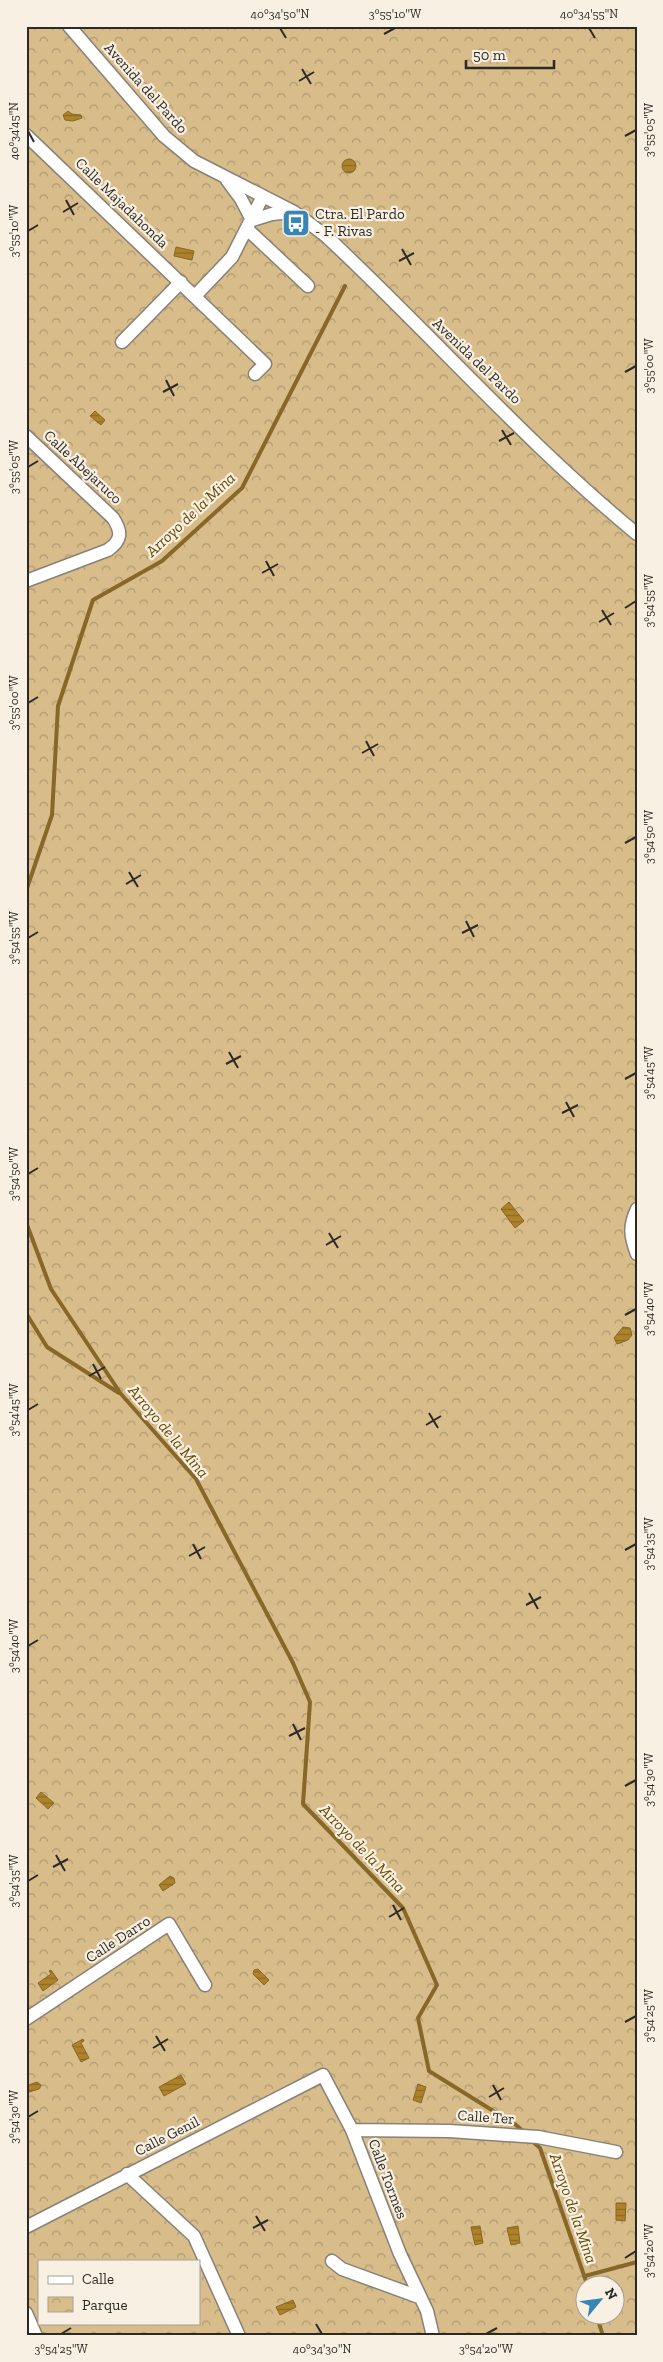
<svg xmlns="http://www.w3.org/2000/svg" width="663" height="2362" viewBox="0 0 663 2362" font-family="'Zilla Slab',serif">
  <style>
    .park { fill: url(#park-crowns); fill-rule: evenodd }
    .water { fill: url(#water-rules); stroke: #876828 }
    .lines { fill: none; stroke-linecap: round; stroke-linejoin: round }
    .stream { stroke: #876828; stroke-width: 4 }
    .minor-casing { stroke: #878176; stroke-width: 15 }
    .minor { stroke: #fff; stroke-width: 12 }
    .ticks { fill: none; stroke: #2d2a26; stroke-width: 2 }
    .labels { text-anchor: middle; stroke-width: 4.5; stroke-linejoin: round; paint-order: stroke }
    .street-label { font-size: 15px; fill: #2d2a26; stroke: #f7f0e3 }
    .poi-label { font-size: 15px; fill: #2d2a26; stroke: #f7f0e3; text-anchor: start }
    .water-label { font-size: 16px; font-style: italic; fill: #664901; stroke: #f7f0e3 }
    .neatline { fill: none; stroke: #2d2a26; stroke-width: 2 }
    .ticks-label { font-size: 12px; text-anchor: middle; fill: #2d2a26 }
  </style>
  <defs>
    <pattern id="park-crowns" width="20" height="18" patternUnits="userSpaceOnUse" patternTransform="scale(1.25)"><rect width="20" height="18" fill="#d8bc8a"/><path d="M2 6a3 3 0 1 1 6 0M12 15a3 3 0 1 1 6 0" fill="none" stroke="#b09971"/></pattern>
    <pattern id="water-rules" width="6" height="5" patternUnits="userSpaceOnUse" patternTransform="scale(1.25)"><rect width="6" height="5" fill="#ad8229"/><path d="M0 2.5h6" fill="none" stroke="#8d6b23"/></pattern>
  </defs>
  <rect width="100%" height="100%" fill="#eae3d6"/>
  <path class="park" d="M26,26h611v2310h-611zM39,2261h160v62h-160zM586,2284h30v30h-30z"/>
  <path class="water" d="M68,111l4,3 9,1 1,3 -9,3 -8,-1 -2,-5z
    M342 166a7 7 0 1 1 14 0a7 7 0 1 1-14 0Z
    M176,247l18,4 -2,9 -18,-4z
    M95,411l10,9 -4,5 -11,-9z
    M509,1202l15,19 -9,7 -14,-19z
    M623,1327l7,1 2,7 -4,5 -11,4 -3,-6z
    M41,1792l13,11 -6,6 -12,-11z
    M170,1876l4,2 1,5 -12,8 -4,-6z
    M258,1969l11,11 -5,5 -11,-11 1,-4z
    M51,1970l7,10 -15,11 -5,-8 13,-9 -2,-3z
    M83,2039l1,2 -3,2 8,15 -8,4 -9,-17z
    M181,2075l5,9 -22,12 -5,-9z
    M37,2082l4,3 -2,4 -13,4v-7z
    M418,2084l8,3 -5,16 -8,-3z
    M616,2203h10l-1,18 -9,-1z
    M480,2226l3,17 -8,2 -4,-18z
    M518,2226l2,17 -9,2 -4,-17z
    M293,2300l3,7 -16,8 -4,-8z"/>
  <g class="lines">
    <path class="stream" d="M26,891l26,-76 6,-109 35,-106 69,-39 80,-73 103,-202
      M26,1222l25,67 70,105 75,85 97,184 17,39 -7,102 100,104 34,77 -19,33 11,53 87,54 8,7
      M26,1313l21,34 72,46
      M532,2141l8,7 47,136
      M585,2276l52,-14
      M596,2314l7,22"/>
    <g class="minor-casing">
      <path id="minor" d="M69,26l95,110 30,25 100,51 32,24c105,98 200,207 311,298
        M26,135l239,229 -10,10
        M227,180l14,19 11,21
        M252,220l20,-6 21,-2
        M247,229l61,57
        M195,296l37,-39 31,-61
        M122,342l59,-60
        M26,436l87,82c9,14 9,22 -5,32l-82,31
        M637,1209c-8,17 -7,27 0,45
        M26,2019l143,-95 36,61
        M352,2130l97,1 89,6 78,15
        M127,2174l67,62 45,100
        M26,2227l297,-152 29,55 48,124 27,57 6,25
        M332,2261l10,8 77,28
        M26,2313l10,23"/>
    </g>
    <use href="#minor" class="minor"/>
  </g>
  <path class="ticks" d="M280,28l6,10M589,28l6,10M384,34l11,-6M302,69l9,15M299,81l15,-9M28,131l6,11M625,136l11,-6M66,200l8,15M63,212l15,-9M28,231l10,-6M402,249l9,16M399,261l15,-8M625,372l11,-6M166,380l8,16M163,392l15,-8M502,430l9,15M499,441l15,-8M28,467l10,-6M266,561l8,15M262,573l16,-9M625,608l11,-7M602,610l9,15M599,622l15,-9M28,703l10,-6M366,741l8,15M362,753l16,-9M625,843l11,-6M129,872l9,15M126,884l15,-9M466,921l8,16M462,933l16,-8M28,938l10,-6M229,1052l9,16M226,1064l15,-8M625,1079l11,-6M566,1102l8,15M562,1113l16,-8M28,1174l10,-6M329,1233l9,15M326,1245l15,-9M625,1315l11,-6M93,1364l8,15M89,1376l16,-9M28,1410l10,-6M429,1413l9,15M426,1425l15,-9M193,1544l8,15M625,1550l11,-6M189,1556l16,-9M529,1593l9,16M526,1605l15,-8M28,1646l10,-6M293,1724l8,16M289,1736l16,-8M625,1786l11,-6M56,1855l9,16M53,1867l15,-8M28,1881l10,-6M393,1905l8,15M389,1917l15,-9M625,2022l11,-6M156,2036l9,15M153,2048l15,-9M493,2085l8,15M489,2097l15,-9M28,2117l10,-6M256,2216l9,15M253,2228l15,-8M625,2258l11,-7M316,2324l6,10M61,2334l10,-6M486,2334l11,-6"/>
  <defs>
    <g id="bus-square" transform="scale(1.4375)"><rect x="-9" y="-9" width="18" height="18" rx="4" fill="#3885b8" stroke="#f7f0e3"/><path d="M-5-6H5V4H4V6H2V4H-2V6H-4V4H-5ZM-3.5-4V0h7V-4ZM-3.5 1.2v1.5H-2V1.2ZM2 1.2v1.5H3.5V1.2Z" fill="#fff"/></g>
  </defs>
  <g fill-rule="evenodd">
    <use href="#bus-square" x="296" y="223"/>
  </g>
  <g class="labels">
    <g class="street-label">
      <text transform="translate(146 88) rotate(48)" y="5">Avenida del Pardo</text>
      <text transform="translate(122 203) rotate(44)" y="5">Calle Majadahonda</text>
      <text transform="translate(477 361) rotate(44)" y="5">Avenida del Pardo</text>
      <text transform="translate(83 467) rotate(43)" y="5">Calle Abejaruco</text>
      <text transform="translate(118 1939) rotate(-33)" y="5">Calle Darro</text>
      <text transform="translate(486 2117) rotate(4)" y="5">Calle Ter</text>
      <text transform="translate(167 2136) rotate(-27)" y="5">Calle Genil</text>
      <text transform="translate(388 2179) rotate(69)" y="5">Calle Tormes</text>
    </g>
    <g class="poi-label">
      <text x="315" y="219">Ctra. El Pardo<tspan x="315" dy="17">- F. Rivas</tspan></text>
    </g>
    <g class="water-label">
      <text transform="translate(190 514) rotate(-43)" y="6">Arroyo de la Mina</text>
      <text transform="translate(169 1431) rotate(50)" y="6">Arroyo de la Mina</text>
      <text transform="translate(363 1848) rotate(46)" y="6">Arroyo de la Mina</text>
      <text transform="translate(574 2208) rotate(71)" y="6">Arroyo de la Mina</text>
    </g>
  </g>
  <rect width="663" height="2362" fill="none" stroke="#f7f0e3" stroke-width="55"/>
  <rect x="38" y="2260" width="162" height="65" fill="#f7f0e3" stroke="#a6a197"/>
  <rect x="48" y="2276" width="25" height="8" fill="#ffffff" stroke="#a6a197"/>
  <text x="82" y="2284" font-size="15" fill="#2d2a26">Calle</text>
  <rect x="48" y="2297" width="25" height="15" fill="url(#park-crowns)" stroke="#a6a197"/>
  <text x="82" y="2310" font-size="15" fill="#2d2a26">Parque</text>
  <g transform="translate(600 2300) rotate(61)"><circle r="24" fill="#f7f0e3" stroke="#a6a197"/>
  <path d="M0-4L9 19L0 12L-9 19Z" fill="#3885b8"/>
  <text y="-8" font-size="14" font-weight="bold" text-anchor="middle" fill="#2d2a26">N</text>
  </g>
  <path d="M466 60v8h88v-8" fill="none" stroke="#2d2a26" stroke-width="2.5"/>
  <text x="473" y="60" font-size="15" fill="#2d2a26" stroke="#f7f0e3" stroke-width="4" paint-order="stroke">50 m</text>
  <rect x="28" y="28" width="608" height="2306" class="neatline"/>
  <g class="ticks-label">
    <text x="280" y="18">40°34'50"N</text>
    <text x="395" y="18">3°55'10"W</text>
    <text x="589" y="18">40°34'55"N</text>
    <text transform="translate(649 130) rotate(-90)" y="4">3°55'05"W</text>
    <text transform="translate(14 131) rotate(-90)" y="4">40°34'45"N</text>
    <text transform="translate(14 231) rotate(-90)" y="4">3°55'10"W</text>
    <text transform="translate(649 366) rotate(-90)" y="4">3°55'00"W</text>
    <text transform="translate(14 467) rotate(-90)" y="4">3°55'05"W</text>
    <text transform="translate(649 601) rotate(-90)" y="4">3°54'55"W</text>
    <text transform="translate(14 703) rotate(-90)" y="4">3°55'00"W</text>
    <text transform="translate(649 837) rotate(-90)" y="4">3°54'50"W</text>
    <text transform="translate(14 938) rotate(-90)" y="4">3°54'55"W</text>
    <text transform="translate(649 1073) rotate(-90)" y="4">3°54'45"W</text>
    <text transform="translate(14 1174) rotate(-90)" y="4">3°54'50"W</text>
    <text transform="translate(649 1309) rotate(-90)" y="4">3°54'40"W</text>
    <text transform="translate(14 1410) rotate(-90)" y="4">3°54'45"W</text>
    <text transform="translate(649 1544) rotate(-90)" y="4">3°54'35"W</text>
    <text transform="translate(14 1646) rotate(-90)" y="4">3°54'40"W</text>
    <text transform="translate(649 1780) rotate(-90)" y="4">3°54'30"W</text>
    <text transform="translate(14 1881) rotate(-90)" y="4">3°54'35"W</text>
    <text transform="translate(649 2016) rotate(-90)" y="4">3°54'25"W</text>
    <text transform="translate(14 2117) rotate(-90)" y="4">3°54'30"W</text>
    <text transform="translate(649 2251) rotate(-90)" y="4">3°54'20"W</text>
    <text x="61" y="2353">3°54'25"W</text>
    <text x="322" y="2353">40°34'30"N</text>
    <text x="486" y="2353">3°54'20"W</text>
  </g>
</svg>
